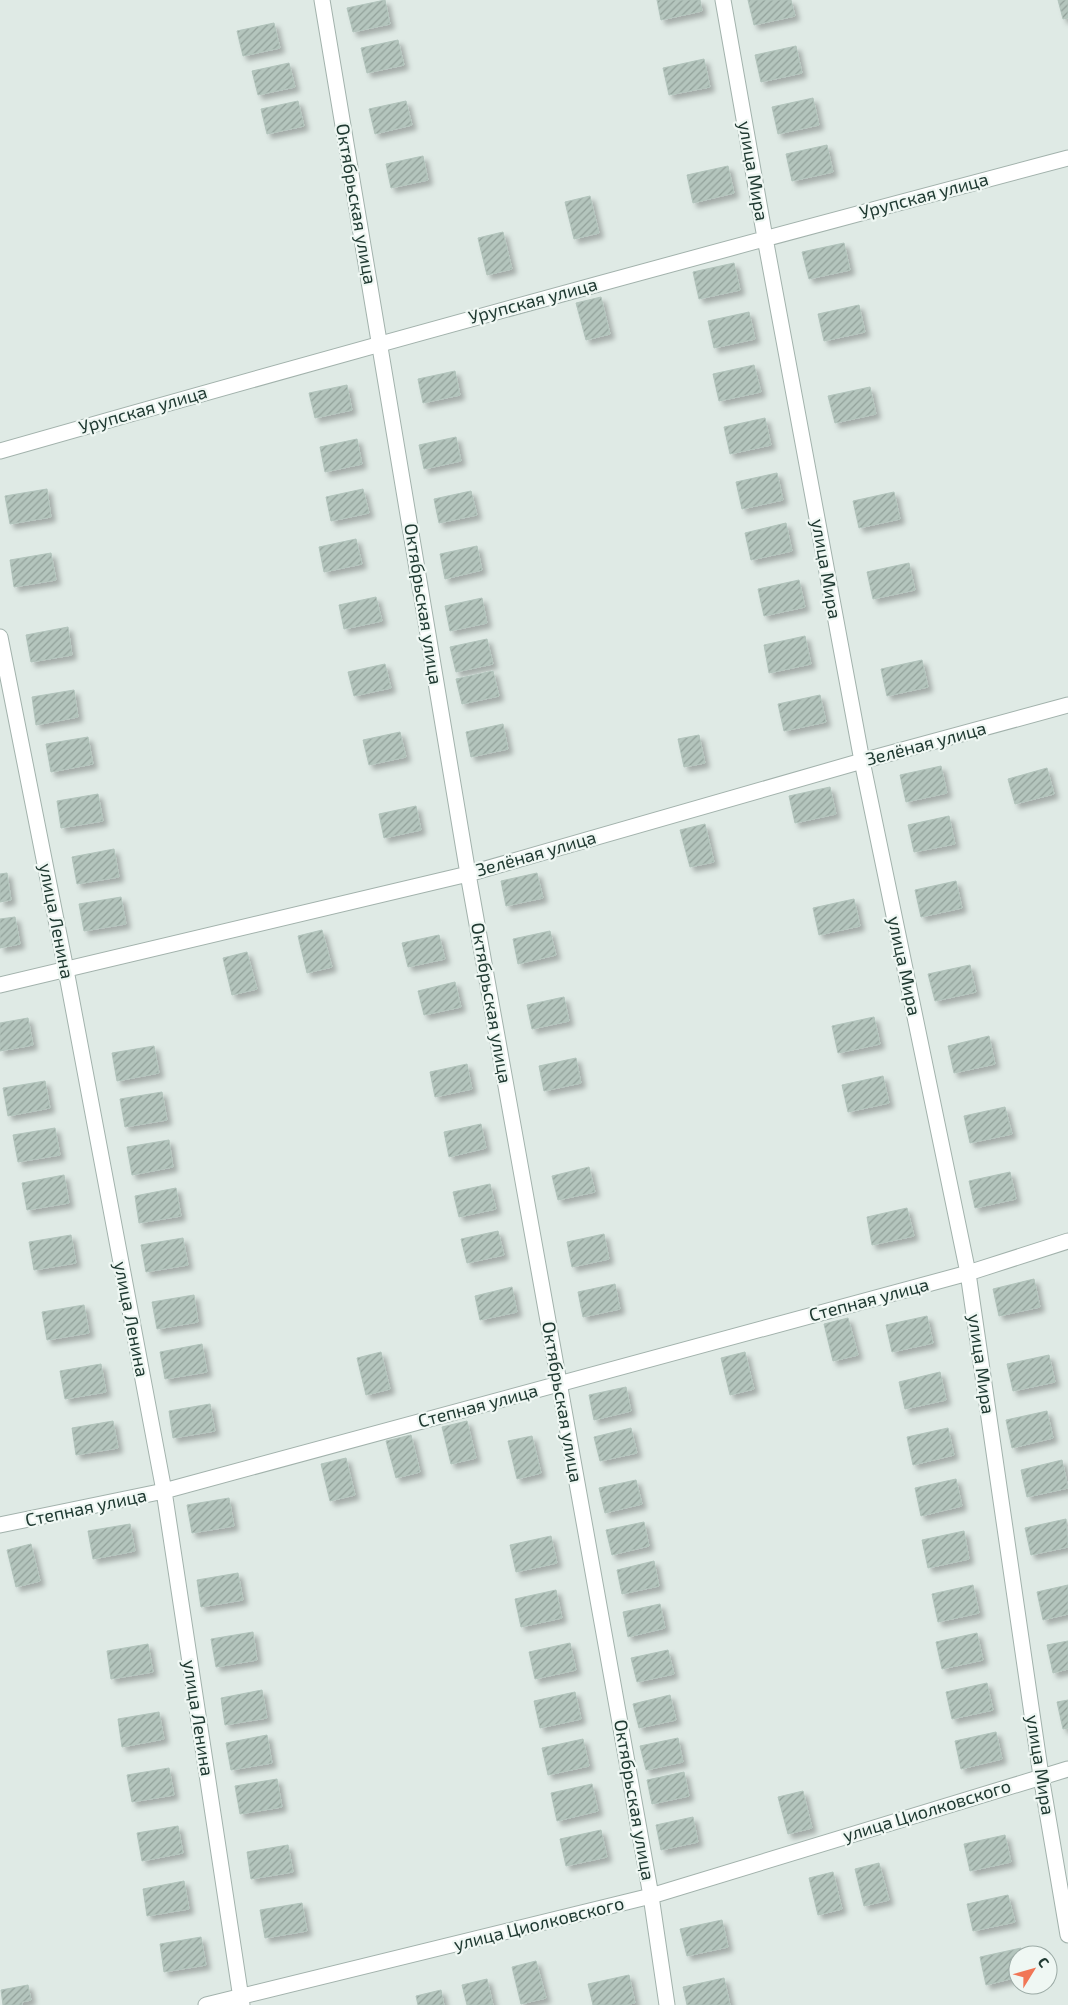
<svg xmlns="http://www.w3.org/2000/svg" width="1068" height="2005" viewBox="0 0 1068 2005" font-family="'Exo 2',sans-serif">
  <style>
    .building { fill: url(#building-hatch); stroke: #b1c3bb; filter: url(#shadow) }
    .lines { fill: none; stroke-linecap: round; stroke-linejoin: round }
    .minor-casing { stroke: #a2b2ac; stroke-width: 17 }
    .minor { stroke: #fff; stroke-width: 15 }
    .labels { text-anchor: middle; stroke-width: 4.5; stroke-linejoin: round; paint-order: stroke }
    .street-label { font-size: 18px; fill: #203a32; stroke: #eff7f3 }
  </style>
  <defs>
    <pattern id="building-hatch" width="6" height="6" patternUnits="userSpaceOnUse" patternTransform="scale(1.25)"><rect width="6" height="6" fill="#b4c5bd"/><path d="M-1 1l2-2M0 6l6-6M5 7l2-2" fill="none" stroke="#92a19a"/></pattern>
    <filter id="shadow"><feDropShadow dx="4.5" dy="4.5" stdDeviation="2.5" flood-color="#0004"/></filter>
  </defs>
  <rect width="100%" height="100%" fill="#dfeae5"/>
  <path class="building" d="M385,0l5,24 -37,8 -6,-24z
    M657,0h43l2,11 -41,9z
    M748,0h43l4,16 -41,9z
    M1058,0h10v18l-5,1z
    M274,23l6,25 -37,8 -6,-25z
    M398,40l6,25 -37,8 -6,-25z
    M796,46l6,27 -41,9 -6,-27z
    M704,59l6,28 -41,8 -6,-27z
    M289,63l6,24 -37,8 -6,-24z
    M813,98l6,27 -41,9 -6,-27z
    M298,101l6,25 -37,8 -6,-25z
    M406,101l6,24 -37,9 -6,-25z
    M827,145l6,27 -41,9 -6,-27z
    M423,156l5,24 -37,8 -5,-24z
    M728,166l6,27 -41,10 -6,-28z
    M590,196l9,37 -25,6 -9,-37z
    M503,232l9,37 -25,6 -9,-37z
    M844,243l6,27 -41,9 -7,-27z
    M734,263l6,27 -41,9 -6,-27z
    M601,297l9,37 -24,6 -10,-37z
    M859,305l6,27 -41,9 -6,-27z
    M749,312l6,27 -41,9 -6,-27z
    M754,365l7,27 -42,9 -6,-27z
    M455,371l5,24 -37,8 -5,-24z
    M347,385l5,25 -37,8 -6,-25z
    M870,387l6,27 -41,9 -7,-27z
    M765,418l6,27 -41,9 -6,-27z
    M456,437l5,24 -37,8 -5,-24z
    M357,439l5,25 -37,8 -5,-25z
    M777,473l6,27 -41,9 -6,-27z
    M47,489l4,28 -41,7 -5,-28z
    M363,489l6,24 -38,8 -5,-24z
    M471,491l6,24 -38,8 -5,-24z
    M894,492l6,27 -41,9 -6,-27z
    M786,523l6,28 -41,9 -6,-27z
    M356,539l6,25 -38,8 -5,-25z
    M477,546l5,24 -37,9 -5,-25z
    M51,553l5,27 -42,7 -4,-27z
    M909,563l6,27 -42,9 -6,-27z
    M799,580l6,27 -41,9 -6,-27z
    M376,597l6,24 -38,8 -5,-24z
    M482,598l5,25 -37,8 -5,-25z
    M68,627l4,28 -41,7 -5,-27z
    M805,636l6,28 -42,9 -5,-28z
    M487,639l6,25 -37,8 -6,-25z
    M922,660l6,27 -41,9 -6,-27z
    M385,664l6,24 -37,8 -6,-24z
    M493,671l6,25 -37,8 -6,-25z
    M74,690l4,27 -42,8 -4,-28z
    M820,695l6,27 -42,9 -6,-27z
    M503,724l5,25 -37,8 -5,-25z
    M400,732l6,25 -37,8 -6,-25z
    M699,735l6,28 -21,4 -6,-28z
    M88,737l5,27 -42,8 -5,-28z
    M941,766l6,27 -41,9 -6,-27z
    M1047,768l7,26 -39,10 -7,-25z
    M830,787l6,27 -41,9 -6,-27z
    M98,794l5,27 -42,7 -4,-27z
    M416,806l5,24 -37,8 -5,-24z
    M949,816l6,28 -41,8 -6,-27z
    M705,824l9,38 -24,5 -10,-37z
    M114,849l5,28 -42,7 -5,-27z
    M7,873l4,27 -11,2v-28z
    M537,873l6,25 -37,8 -5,-25z
    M956,881l6,27 -41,9 -6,-27z
    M121,897l5,27 -42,7 -5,-27z
    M854,899l6,27 -41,9 -6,-27z
    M15,917l5,27 -20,4v-29z
    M322,930l10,37 -25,6 -9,-37z
    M550,931l6,24 -38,9 -5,-25z
    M439,935l6,24 -37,8 -6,-24z
    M247,952l10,37 -25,6 -9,-37z
    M970,965l6,27 -41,9 -7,-27z
    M455,982l6,25 -37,8 -6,-24z
    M564,997l5,24 -37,8 -5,-24z
    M874,1017l6,27 -42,9 -6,-27z
    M28,1018l5,27 -33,6v-28z
    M989,1036l6,28 -41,9 -6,-27z
    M154,1046l5,27 -42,8 -5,-28z
    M576,1058l5,25 -37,8 -5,-25z
    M467,1064l5,25 -37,8 -5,-25z
    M883,1076l6,27 -41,9 -6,-27z
    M45,1081l5,27 -42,8 -5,-28z
    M162,1092l5,28 -42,7 -5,-28z
    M1005,1107l7,27 -42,9 -6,-27z
    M481,1124l5,24 -37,9 -5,-25z
    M55,1128l5,27 -42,7 -5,-27z
    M169,1140l4,27 -41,8 -5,-28z
    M589,1167l6,25 -37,8 -6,-24z
    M1010,1172l6,27 -41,9 -6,-27z
    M64,1175l5,28 -42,7 -5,-27z
    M490,1184l6,25 -37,8 -6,-25z
    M176,1188l5,28 -42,7 -4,-27z
    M907,1208l7,28 -42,9 -5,-28z
    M498,1231l6,24 -37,8 -6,-24z
    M604,1234l5,25 -37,8 -5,-25z
    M71,1235l5,28 -42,7 -5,-28z
    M183,1238l5,27 -42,7 -5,-27z
    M1034,1279l6,28 -41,9 -6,-27z
    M615,1284l5,25 -37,8 -5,-25z
    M512,1287l5,25 -37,8 -5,-24z
    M194,1295l4,27 -41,7 -5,-27z
    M84,1305l5,28 -42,7 -5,-28z
    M927,1316l6,27 -41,9 -6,-27z
    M848,1318l10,37 -25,6 -9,-37z
    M202,1344l5,28 -42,7 -5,-27z
    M381,1352l9,37 -24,6 -9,-37z
    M745,1352l9,37 -24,6 -9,-37z
    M1049,1355l6,27 -42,9 -6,-27z
    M101,1364l5,28 -41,7 -5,-28z
    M940,1372l6,28 -41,9 -6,-27z
    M626,1387l5,24 -37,9 -5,-25z
    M210,1404l5,27 -42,7 -4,-27z
    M1047,1411l6,27 -41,10 -6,-28z
    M113,1421l5,27 -42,7 -4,-27z
    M467,1421l9,37 -25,6 -9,-37z
    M631,1428l6,25 -37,8 -6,-24z
    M948,1428l6,27 -41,10 -6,-28z
    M411,1435l9,37 -24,6 -10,-37z
    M532,1436l9,37 -24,6 -9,-38z
    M346,1458l9,37 -25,6 -9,-37z
    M1062,1460l6,28 -41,9 -6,-27z
    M956,1479l6,27 -41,10 -6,-28z
    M636,1480l6,24 -37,9 -6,-25z
    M229,1498l5,28 -42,7 -5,-28z
    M1066,1519l2,28 -37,8 -6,-27z
    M644,1522l5,24 -37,9 -6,-25z
    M130,1524l5,27 -42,8 -5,-28z
    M964,1531l5,28 -41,9 -6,-28z
    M551,1536l6,27 -41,9 -6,-27z
    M31,1544l9,37 -24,6 -9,-37z
    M654,1561l5,25 -37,8 -5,-24z
    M238,1573l5,27 -42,7 -4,-27z
    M973,1585l6,28 -41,9 -6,-28z
    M1068,1585v29l-25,6 -6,-28z
    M556,1590l6,28 -41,9 -6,-28z
    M660,1604l5,24 -37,9 -5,-25z
    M253,1632l4,28 -41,7 -5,-28z
    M977,1633l6,27 -41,9 -6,-27z
    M1068,1641v28l-15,4 -6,-28z
    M570,1643l6,27 -41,9 -6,-27z
    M148,1644l5,28 -42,7 -4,-28z
    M668,1650l6,24 -37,8 -6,-24z
    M987,1683l6,27 -41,9 -6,-27z
    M262,1690l5,28 -42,7 -4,-27z
    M575,1692l6,27 -41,9 -6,-27z
    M670,1695l6,25 -37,8 -6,-24z
    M1068,1700v28l-5,1 -6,-27z
    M159,1712l5,27 -42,8 -4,-28z
    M996,1732l6,27 -41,10 -6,-28z
    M267,1735l5,28 -41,7 -5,-27z
    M678,1738l5,24 -37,8 -6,-24z
    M583,1739l6,27 -41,9 -6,-27z
    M169,1768l5,27 -42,7 -5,-27z
    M684,1772l5,24 -37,8 -5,-24z
    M277,1779l5,28 -42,7 -5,-28z
    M592,1784l6,27 -41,10 -6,-28z
    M803,1791l9,37 -24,6 -10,-37z
    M693,1817l5,25 -37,8 -5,-25z
    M178,1826l5,27 -41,8 -5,-28z
    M601,1830l6,27 -41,9 -6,-27z
    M1005,1835l6,27 -41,9 -6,-27z
    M288,1845l5,27 -42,7 -4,-27z
    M879,1863l10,37 -25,6 -9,-37z
    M833,1872l9,37 -24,6 -9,-37z
    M184,1881l5,28 -42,7 -4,-27z
    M1008,1895l7,27 -42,9 -6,-27z
    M302,1903l5,28 -42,7 -5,-28z
    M722,1920l6,27 -41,9 -7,-27z
    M201,1937l5,28 -42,7 -4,-28z
    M1021,1948l1,7h-4v22l-32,8 -6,-28z
    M536,1961l10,37 -25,6 -9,-37z
    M629,1975l6,28 -11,2h-31l-5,-21z
    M724,1978l6,27h-43l-4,-18z
    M487,1979l6,26h-26l-5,-20z
    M28,1985l3,15 -9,2v3h-19l-2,-15z
    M441,1990l3,15h-26l-2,-9z"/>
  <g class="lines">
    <g class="minor-casing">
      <path id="minor" d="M322,0l146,874 183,1022 16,109
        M723,0l42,238 97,523 106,512 73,503 27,159
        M0,451c355,-101 711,-199 1068,-293
        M0,637l66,333 98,521 78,514
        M0,985l468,-111 394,-113 206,-56
        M0,1525l164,-34 804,-218 100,-32
        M206,2005l445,-109 417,-127"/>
    </g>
    <use href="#minor" class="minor"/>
  </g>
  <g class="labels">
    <g class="street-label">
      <text transform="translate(753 171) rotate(80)" y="6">улица Мира</text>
      <text transform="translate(924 196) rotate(-15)" y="6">Урупская улица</text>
      <text transform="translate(356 204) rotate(80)" y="6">Октябрьская улица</text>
      <text transform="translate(533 301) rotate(-15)" y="6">Урупская улица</text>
      <text transform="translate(143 410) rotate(-16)" y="6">Урупская улица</text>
      <text transform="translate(826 569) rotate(80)" y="6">улица Мира</text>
      <text transform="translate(423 604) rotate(81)" y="6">Октябрьская улица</text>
      <text transform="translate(926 744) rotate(-15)" y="6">Зелёная улица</text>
      <text transform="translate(536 854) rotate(-16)" y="6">Зелёная улица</text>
      <text transform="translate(56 921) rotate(79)" y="6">улица Ленина</text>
      <text transform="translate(904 966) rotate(78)" y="6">улица Мира</text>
      <text transform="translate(491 1003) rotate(80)" y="6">Октябрьская улица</text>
      <text transform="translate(869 1300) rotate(-15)" y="6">Степная улица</text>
      <text transform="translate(131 1319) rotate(79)" y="6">улица Ленина</text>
      <text transform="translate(981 1364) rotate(82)" y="6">улица Мира</text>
      <text transform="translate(562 1402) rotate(80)" y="6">Октябрьская улица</text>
      <text transform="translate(478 1406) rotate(-15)" y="6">Степная улица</text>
      <text transform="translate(86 1508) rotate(-12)" y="6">Степная улица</text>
      <text transform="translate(198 1718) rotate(81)" y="6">улица Ленина</text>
      <text transform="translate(1040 1765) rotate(81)" y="6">улица Мира</text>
      <text transform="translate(634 1800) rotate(80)" y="6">Октябрьская улица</text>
      <text transform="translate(927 1811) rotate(-17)" y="6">улица Циолковского</text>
      <text transform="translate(539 1924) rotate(-14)" y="6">улица Циолковского</text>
    </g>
  </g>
  <g transform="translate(1033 1970) rotate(53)"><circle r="24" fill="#eff7f3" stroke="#9caba6"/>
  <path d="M0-4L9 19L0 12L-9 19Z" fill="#f17656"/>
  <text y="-8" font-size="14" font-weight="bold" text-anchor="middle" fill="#203a32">С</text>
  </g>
</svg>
